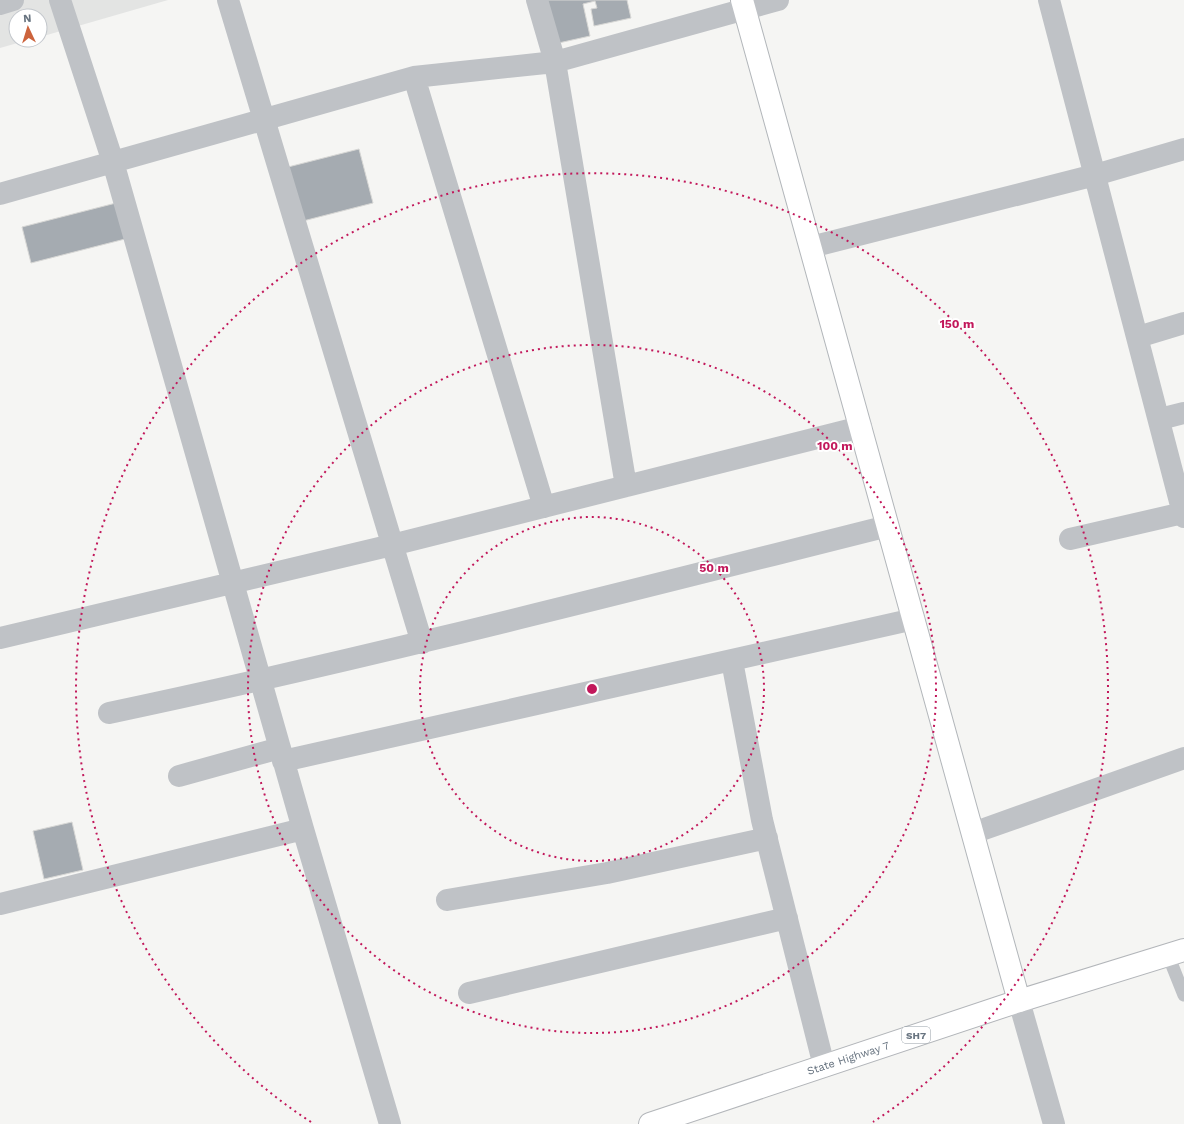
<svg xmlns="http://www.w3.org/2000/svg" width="1184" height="1124" viewBox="0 0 1184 1124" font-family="'Work Sans',sans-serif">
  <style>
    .built { fill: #e3e4e3 }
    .building { fill: #a5abb1; stroke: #d7d7d5 }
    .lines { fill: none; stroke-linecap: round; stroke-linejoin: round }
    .secondary-casing { stroke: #b2b6ba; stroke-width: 24 }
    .primary-casing { stroke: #b3b6ba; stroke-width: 24 }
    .lane { stroke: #bfc2c6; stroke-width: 13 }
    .street { stroke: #bfc2c6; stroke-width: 22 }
    .secondary { stroke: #fff; stroke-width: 22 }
    .primary { stroke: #fff; stroke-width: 22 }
    .ring { fill: none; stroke: #c2185b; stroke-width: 2; stroke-dasharray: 2 4 }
    .labels { text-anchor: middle; stroke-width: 4; stroke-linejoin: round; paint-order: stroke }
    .shield { fill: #fff; stroke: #959ea6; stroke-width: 1 }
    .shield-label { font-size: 10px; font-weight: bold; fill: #687480 }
    .street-label { font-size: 11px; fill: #687480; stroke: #fff }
    .centre { fill: #c2185b; stroke: #fff; stroke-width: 2 }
    .ring-label { font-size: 12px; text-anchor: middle; font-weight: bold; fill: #c2185b; stroke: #fff; stroke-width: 4; stroke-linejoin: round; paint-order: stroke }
  </style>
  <rect width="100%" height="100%" fill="#f5f5f3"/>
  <path class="built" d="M0,0h168l-128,37v-21h-24v24h12l-28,8z"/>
  <path class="building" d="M544,0h83l4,18 -37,8 -3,-17 6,-1 -2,-7 -12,3 7,32 -36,8z
    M359,149l14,54 -70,18 -15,-54z
    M120,202l9,36 -98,25 -9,-36z
    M72,822l11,48 -39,9 -11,-48z"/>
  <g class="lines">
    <g class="secondary-casing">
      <path id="secondary" d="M742,0l277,1001"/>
    </g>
    <g class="primary-casing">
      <path id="primary" d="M650,1124l369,-123 165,-51"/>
    </g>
    <path class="lane" d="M1168,955l16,40"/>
    <path class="street" d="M60,0l53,162 190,667 87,295
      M228,0l194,643
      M537,0l18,62 71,424
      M1049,0l135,517
      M0,4l13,-4
      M414,77l130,430
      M0,194l414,-117 141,-15 223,-62
      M811,247l284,-72 89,-26
      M1138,337l46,-14
      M1160,419l24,-6
      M1070,539l113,-26
      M0,638l392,-93 469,-118
      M732,661l30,159 62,246
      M109,713c261,-55 520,-122 779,-187
      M283,761l631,-142
      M179,776l101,-28
      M973,833l211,-75
      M447,900l160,-27 160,-35
      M0,904l303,-75
      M469,993l318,-75
      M1019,1001l35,123"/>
    <use href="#secondary" class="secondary"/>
    <use href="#primary" class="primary"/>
  </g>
  <g class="ring">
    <circle cx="592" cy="689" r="172"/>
    <circle cx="592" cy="689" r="344"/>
    <path d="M311 1122A516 516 0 1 1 873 1122"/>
  </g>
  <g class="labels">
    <rect class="shield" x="902" y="1027" width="28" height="16" rx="3"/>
    <g class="shield-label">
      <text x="916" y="1039">SH7</text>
    </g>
    <g class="street-label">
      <text transform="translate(848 1058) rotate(-18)" y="4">State Highway 7</text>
    </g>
  </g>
  <circle cx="592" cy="689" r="6" class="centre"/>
  <g class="ring-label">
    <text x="957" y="328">150 m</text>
    <text x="835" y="450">100 m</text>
    <text x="714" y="572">50 m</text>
  </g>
  <g transform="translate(28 28) rotate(356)"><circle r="19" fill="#ffffff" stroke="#c3c7cc"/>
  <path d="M0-3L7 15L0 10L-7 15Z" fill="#cc633c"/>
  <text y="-6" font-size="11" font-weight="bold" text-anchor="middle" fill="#687480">N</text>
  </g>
</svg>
